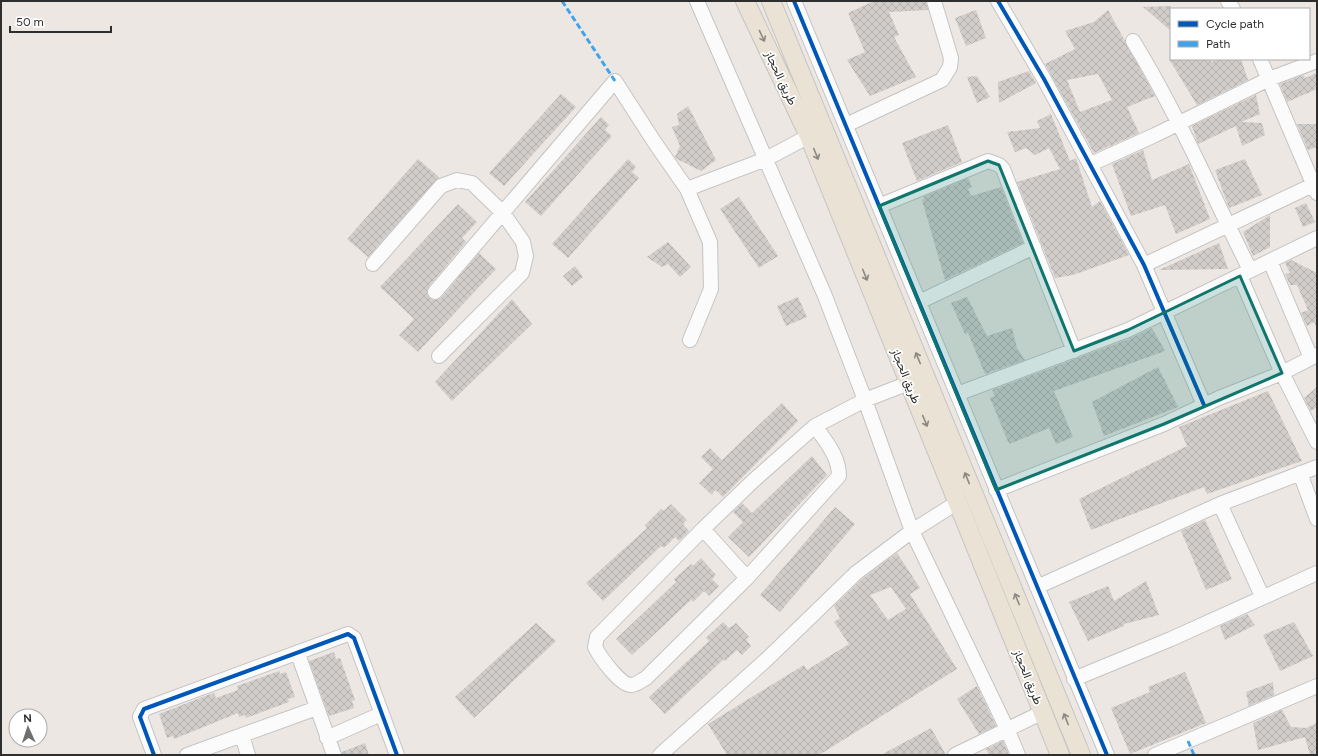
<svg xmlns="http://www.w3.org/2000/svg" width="1318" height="756" viewBox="0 0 1318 756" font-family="Figtree,Vazirmatn,sans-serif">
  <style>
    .building { fill: url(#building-cross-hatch); fill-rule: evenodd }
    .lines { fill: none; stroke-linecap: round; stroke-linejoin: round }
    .minor-casing { stroke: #c5c4c4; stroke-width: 16 }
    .major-casing { stroke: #c6c4c3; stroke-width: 20 }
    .minor { stroke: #fcfbfb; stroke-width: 14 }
    .major { stroke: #e9e2d5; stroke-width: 18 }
    .quiet { stroke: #3ea3eb; stroke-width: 3; stroke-dasharray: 6 3; stroke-linecap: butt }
    .cycleway-casing { stroke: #fff; stroke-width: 6 }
    .cycleway { stroke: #0057b8; stroke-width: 4 }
    .oneway { stroke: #8c8882 }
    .marked { fill: #0f766e; fill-opacity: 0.2; stroke: #0f766e; stroke-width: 3; stroke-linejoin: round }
    .labels { text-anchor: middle; stroke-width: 3.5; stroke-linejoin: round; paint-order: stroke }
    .street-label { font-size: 12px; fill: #2e2e2e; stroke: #fff }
  </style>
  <defs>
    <pattern id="building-cross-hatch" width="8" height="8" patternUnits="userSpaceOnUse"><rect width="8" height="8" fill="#d1cdca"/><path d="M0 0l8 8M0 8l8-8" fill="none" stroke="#b4b0ae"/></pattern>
  </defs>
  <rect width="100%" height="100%" fill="#ece7e3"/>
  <path class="building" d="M874,1h52l2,9 -39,2 10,23 -5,2 22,40 -46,19 -23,-36 18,-8 -17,-39z
    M1171,6v25l-28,-24z
    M976,10l10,28 -20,8 -11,-28z
    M1108,10l47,86 -28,11 12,26 -45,20 -49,-89 30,-15 -10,-18 29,-9zM1098,74l14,26 -32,12 -13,-32z
    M1169,59h41l2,3 6,-3h23l7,21 -51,25z
    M1029,71l7,12 -37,20 -1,-21z
    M1317,73v16l-30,13 -7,-18 23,-9 2,3z
    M977,76l13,21 -13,6 -10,-26z
    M561,94l15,13 -72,79 -15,-13z
    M1256,95l4,19 -19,8 21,1 3,12 -23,11 -6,-20 -38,18 -6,-18z
    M688,106l28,54 -15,11 -24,-12 -2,-2 5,-11 -8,-19 7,-2 -2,-11z
    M1051,114l19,47 6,-3 16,49 8,-6 29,54 -56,20 -18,3 -38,-96 43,-13 -11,-21 -14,7 -9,-7 -11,4 -8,-20 33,-4 -3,-7z
    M601,117l8,8 -4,5 7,6 -71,80 -16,-14z
    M1297,124h20v23l-9,3z
    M948,125l14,37 -45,19 -15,-38z
    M1143,150l9,30 37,-16 21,55 -34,15 -11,-29 -34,11 -19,-52z
    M418,159l21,18 -71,80 -21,-18z
    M628,159l8,8 -4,5 7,6 -71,80 -16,-14z
    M1245,159l17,36 -33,13 -14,-38z
    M968,178l4,9 -4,2 3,7 30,-9 22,56 -78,37 -23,-80 2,-1 -1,-2z
    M739,197l39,59 -19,12 -39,-59z
    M1306,203l9,19 -12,5 -8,-19z
    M458,204l19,18 -15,16 4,4 -37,44 -2,9 6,5 8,-2 38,-45 17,16 -78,83 -19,-17 15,-16 -34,-32z
    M1270,215v32l-17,9 -10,-24z
    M668,242l23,25 -11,10 -12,-13 -6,3 -15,-10z
    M1219,243l9,26 -69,1z
    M1291,260l26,13v55l-3,-6 -7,4 -6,-13 7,-3 -11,-25h-7l-5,-11 5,-1 -5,-10z
    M575,266l8,11 -11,9 -9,-10z
    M798,297l9,20 -21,9 -9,-20z
    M967,297l20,39 25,-8 5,20 8,12 -40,14 -17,-41 -3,1 -14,-31z
    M512,299l20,25 -80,77 -17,-19z
    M1152,328l13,23 -111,40 19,46 -17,7 -7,-16 -40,16 -19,-46 5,-2 -3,-6 139,-52z
    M1158,367l20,40 -74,29 -12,-34z
    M1317,387v20l-6,4 -7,-13z
    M1268,391l34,70 -95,33 -3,-7 -113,43 -12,-31 108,-53 -8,-19z
    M782,403l16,18 -75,76 -8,-7 -3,5 -13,-12 14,-14 -12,-12 9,-9 12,12z
    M812,456l15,19 -78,82 -21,-20 15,-15 -10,-10 9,-9 10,10z
    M671,504l16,16 -4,4 6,7 -10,10 -4,-4 -11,11 -3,-2 -58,55 -17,-18 61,-55 -2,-3 16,-16 2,2z
    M835,507l20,17 -75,88 -20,-17z
    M1205,520l27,59 -26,11 -25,-59z
    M897,553l23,35 -10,6 47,75 -138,86h-92l-19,-31 96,-59 3,5 42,-26 -15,-22 6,-4 -6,-12 28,-27zM891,587l15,22 -18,11 -18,-25z
    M701,558l15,17 -4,4 7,7 -10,10 -5,-5 -11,11 -2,-2 -59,55 -16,-16 60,-57 -2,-3 17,-15 2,2z
    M1146,581l13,34 -35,9v2l-36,15 -19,-39 39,-16 6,15z
    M1247,614l8,11 -30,15 -5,-14z
    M723,622l6,6 7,-5 13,14 -3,2 5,7 -9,9 -5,-5 -12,11 -1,-2 -59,55 -16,-17 60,-56 -3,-3z
    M1294,622l19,34 -33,15 -17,-36z
    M536,623l20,18 -82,77 -19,-21z
    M334,652l2,7 4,-1 15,42 -3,1 2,7 -25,8 -20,-55z
    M279,671l1,3 6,-2 9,25 -7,2 1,3 -43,16 -1,-3 -6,2 -1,-4 -64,26 -1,-3 -6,2 -8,-24 49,-19 6,-2 2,5 22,-8 -1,-4z
    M1185,672l21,51 -76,31 -19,-46 39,-16 -2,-5z
    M1273,682l1,13 -25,11 -3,-14z
    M977,686l19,40 -17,8 -22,-35z
    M1282,710l9,17 15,1 11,-5v32h-7l-5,-18 -47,13 -5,-27z
    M931,728l15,27h-65z
    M1003,741l6,14h-20l-3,-6z
    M365,743l4,12h-27v-3z"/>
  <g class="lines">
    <g class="minor-casing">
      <path id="minor" d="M697,1l128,295 40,104 47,131 95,198 11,26
        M794,1l313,754
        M998,1l46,78 100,186 60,140
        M1228,1l5,8
        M1133,41c45,73 79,153 117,229
        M1260,59l57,134
        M846,125l96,-45 8,-13 1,-9 -17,-57
        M1091,164l64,-29 114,-56 48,-18
        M687,189l23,53 1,47 -21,51
        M879,206l109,-45 11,4 4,4 71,182
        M1270,261l41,97
        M373,264l68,-78 16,-6 15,3 31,30 20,29 3,14 -4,17 -83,83
        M1144,265l169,-80
        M1240,276l42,97 35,69
        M435,292l180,-211 40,62 32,46 79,-30 43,-23
        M919,302l115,-55
        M957,394l171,-64 189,-92
        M815,426c11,16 24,30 24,50l-92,102 -101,100c-4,2 -10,7 -15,7 -11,0 -31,-28 -36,-38l2,-10 106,-108 50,-48 62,-55 50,-26 44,-17
        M1300,473l17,46
        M996,490l168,-66 55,-26 63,-25 35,-18
        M1220,504l42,92
        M703,529l44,49
        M1037,587l183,-83 97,-37
        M298,654l36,101
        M1074,679l97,-40 146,-66
        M242,735l6,20
        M327,738l54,-24
        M154,755l-14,-38 4,-8 204,-75 6,4 43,117
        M187,755l130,-47
        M660,755l106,-95 90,-87 56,-42 46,-29
        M955,755l88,-43
        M1155,755l162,-69"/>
    </g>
    <g class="major-casing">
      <path id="major" d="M745,1l64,135 251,619
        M771,1l310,754"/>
    </g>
    <use href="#minor" class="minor"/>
    <use href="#major" class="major"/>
    <path class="quiet" d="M562,1l53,80
      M1188,741l6,14"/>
    <g class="cycleway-casing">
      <path id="cycleway" d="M794,1l313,754
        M998,1l46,78 100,186 60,140
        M154,755l-14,-38 4,-8 204,-75 6,4 43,117"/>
    </g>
    <use href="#cycleway" class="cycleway"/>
  </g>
  <defs><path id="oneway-shaft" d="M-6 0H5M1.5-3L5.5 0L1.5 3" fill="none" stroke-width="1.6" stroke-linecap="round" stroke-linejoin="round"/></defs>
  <g class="oneway">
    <use href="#oneway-shaft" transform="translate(762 36) rotate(65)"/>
    <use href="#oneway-shaft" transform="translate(816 154) rotate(68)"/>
    <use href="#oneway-shaft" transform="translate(865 275) rotate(68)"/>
    <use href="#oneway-shaft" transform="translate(918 358) rotate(-112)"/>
    <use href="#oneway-shaft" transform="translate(925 421) rotate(68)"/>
    <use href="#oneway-shaft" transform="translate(967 478) rotate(-112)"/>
    <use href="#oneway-shaft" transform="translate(1017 599) rotate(-112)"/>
    <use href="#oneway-shaft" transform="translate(1066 719) rotate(-112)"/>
  </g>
  <path class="marked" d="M988,161l11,4 75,186 54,-21 112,-54 42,97 -118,51 -168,66 -117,-284z"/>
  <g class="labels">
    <g class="street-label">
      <text transform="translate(781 78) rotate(65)" y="4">طريق الحجاز</text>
      <text transform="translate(906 376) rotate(68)" y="4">طريق الحجاز</text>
      <text transform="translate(1028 677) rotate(68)" y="4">طريق الحجاز</text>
    </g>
  </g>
  <rect width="1318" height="756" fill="none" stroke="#2e2e2e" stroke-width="4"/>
  <rect x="1170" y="8" width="140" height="52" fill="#ffffff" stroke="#ababab"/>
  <rect x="1178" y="21" width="20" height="6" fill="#0057b8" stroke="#ababab"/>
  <text x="1206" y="28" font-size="12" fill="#2e2e2e">Cycle path</text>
  <rect x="1178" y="41" width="20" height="6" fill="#3ea3eb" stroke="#ababab"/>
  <text x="1206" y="48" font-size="12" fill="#2e2e2e">Path</text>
  <g transform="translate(28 728) rotate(357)"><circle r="19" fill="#ffffff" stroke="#ababab"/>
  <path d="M0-3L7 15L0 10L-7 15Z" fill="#706f6d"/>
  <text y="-6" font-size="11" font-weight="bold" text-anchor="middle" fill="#2e2e2e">N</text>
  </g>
  <path d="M10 26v6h101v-6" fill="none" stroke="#2e2e2e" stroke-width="2"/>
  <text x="16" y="26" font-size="12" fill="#2e2e2e" stroke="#ffffff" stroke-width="3" paint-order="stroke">50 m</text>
</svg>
